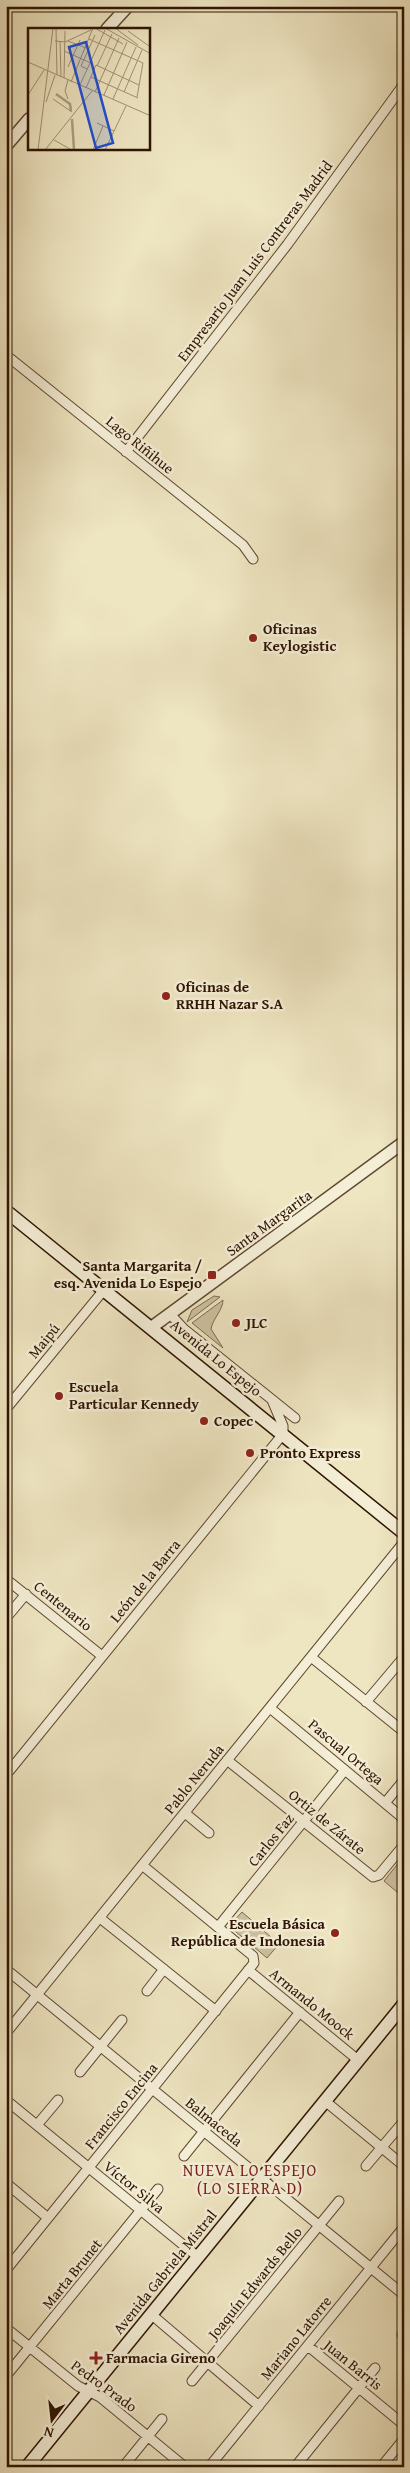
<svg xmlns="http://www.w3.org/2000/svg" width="410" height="2473" viewBox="0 0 410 2473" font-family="'Gentium Book Plus',serif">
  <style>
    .green { fill: #cdc1a0; stroke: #7e6a50 }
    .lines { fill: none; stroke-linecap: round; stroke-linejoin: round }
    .minor-casing { stroke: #5e4831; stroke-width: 11 }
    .tertiary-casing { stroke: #5e4831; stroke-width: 14 }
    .secondary-casing { stroke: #2e1401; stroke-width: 15 }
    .minor { stroke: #f4eed7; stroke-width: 9 }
    .tertiary { stroke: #f4eed7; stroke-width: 11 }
    .secondary { stroke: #f4eed7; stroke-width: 12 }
    .poi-dot { fill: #8f2418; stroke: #f4eed7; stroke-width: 2 }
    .labels { text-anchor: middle; stroke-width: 5; stroke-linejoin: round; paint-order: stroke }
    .street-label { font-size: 15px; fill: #2e1401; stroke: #f4eed7 }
    .poi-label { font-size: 15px; font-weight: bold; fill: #2e1401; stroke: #f4eed7; text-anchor: start }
    .neighbourhood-label { font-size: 16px; letter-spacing: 1px; fill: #7a1f14; stroke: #f4eed7 }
    .inset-river { fill: none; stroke: #ad9e80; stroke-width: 2.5 }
    .inset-road { fill: none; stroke: #a19174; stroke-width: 1 }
    .view { fill: #1d4ed8; fill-opacity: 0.15; stroke: #1d4ed8; stroke-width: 2.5 }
    .inset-edge { fill: none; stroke: #2e1401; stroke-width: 2.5 }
  </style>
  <rect width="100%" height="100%" fill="#eee5c1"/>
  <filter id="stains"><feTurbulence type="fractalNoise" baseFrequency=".004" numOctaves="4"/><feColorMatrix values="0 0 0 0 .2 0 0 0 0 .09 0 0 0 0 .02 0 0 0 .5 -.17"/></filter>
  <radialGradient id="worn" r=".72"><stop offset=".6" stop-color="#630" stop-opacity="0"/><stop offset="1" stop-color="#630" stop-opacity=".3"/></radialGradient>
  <path class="green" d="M214,1296l6,1 -33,25 5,-12z
    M223,1300c0,10 -10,18 -12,29l12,19 -31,-25z
    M404,1856v42l-20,-17z
    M242,1912l37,32 -12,14 -38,-32z"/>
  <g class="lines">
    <g class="minor-casing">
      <path id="minor" d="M6,355l237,190 10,14
        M126,452l161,-207 117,-161
        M170,1314l14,15 111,89
        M6,1409l97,-118
        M6,1579l96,77
        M6,1618l20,-24
        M311,1657l93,75
        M366,1702l38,-45
        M270,1708l134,111
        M227,1760l146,117 6,-2 25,-30
        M6,1775l277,-341v-8l-11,-26
        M385,1803l19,-23
        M185,1813l24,20
        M100,1918l116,93
        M218,1927l127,-157
        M7,1970l397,325
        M248,1970l110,90
        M147,1991l17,-22
        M6,2033l398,-491
        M80,2072l42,-52
        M6,2100l192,157
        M325,2101l79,65
        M37,2125l21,-25
        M184,2156l116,-144
        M366,2166l38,-45
        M6,2183l42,35
        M6,2270l248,-307 -1,-7 -111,-91
        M152,2315l107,91
        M6,2328l72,58 22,11 85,70
        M402,2335l2,-2
        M308,2346l96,79
        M6,2376l152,-187
        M192,2381l147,-180
        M123,2467l39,-48
        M209,2467l195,-240
        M295,2467l80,-99
        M381,2467l23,-28"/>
    </g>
    <g class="tertiary-casing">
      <path id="tertiary" d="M107,29l21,-23
        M6,146l23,-27
        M152,1327l252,-185"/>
    </g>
    <g class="secondary-casing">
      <path id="secondary" d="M6,1211l398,322
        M27,2467l377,-463"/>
    </g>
    <use href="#minor" class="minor"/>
    <use href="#tertiary" class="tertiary"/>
    <use href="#secondary" class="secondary"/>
  </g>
  <g class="poi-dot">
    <circle cx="253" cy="638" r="5"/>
    <circle cx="166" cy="996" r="5"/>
    <rect x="207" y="1270" width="10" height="10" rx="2.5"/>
    <circle cx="236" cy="1323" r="5"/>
    <circle cx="59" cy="1396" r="5"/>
    <circle cx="204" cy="1421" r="5"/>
    <circle cx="250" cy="1453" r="5"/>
    <circle cx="335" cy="1933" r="5"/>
    <path d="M93.5 2350.5h5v5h5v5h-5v5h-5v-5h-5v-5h5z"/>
  </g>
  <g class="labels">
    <g class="street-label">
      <text transform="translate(255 261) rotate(-53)" y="5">Empresario Juan Luis Contreras Madrid</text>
      <text transform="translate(140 445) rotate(39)" y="5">Lago Riñihue</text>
      <text transform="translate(269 1223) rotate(-36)" y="5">Santa Margarita</text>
      <text transform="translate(44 1341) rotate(-51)" y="5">Maipú</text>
      <text transform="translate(216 1358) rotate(39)" y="5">Avenida Lo Espejo</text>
      <text transform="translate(145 1581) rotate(-51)" y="5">León de la Barra</text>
      <text transform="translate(63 1606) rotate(39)" y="5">Centenario</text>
      <text transform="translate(346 1752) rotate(40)" y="5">Pascual Ortega</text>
      <text transform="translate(194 1779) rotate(-51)" y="5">Pablo Neruda</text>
      <text transform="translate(327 1822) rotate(39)" y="5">Ortiz de Zárate</text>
      <text transform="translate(271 1840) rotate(-51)" y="5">Carlos Faz</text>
      <text transform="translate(312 2004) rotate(39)" y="5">Armando Moock</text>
      <text transform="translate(121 2106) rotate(-51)" y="5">Francisco Encina</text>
      <text transform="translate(214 2122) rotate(39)" y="5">Balmaceda</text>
      <text transform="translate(134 2187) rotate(39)" y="5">Víctor Silva</text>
      <text transform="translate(165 2272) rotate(-51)" y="5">Avenida Gabriela Mistral</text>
      <text transform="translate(72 2274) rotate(-51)" y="5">Marta Brunet</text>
      <text transform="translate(255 2283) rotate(-51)" y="5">Joaquín Edwards Bello</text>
      <text transform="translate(296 2338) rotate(-51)" y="5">Mariano Latorre</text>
      <text transform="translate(353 2365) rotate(39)" y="5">Juan Barris</text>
      <text transform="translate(104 2386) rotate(36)" y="5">Pedro Prado</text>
    </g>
    <g class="poi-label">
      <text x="263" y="634">Oficinas<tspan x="263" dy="17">Keylogistic</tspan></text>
      <text x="176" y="992">Oficinas de<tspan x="176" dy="17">RRHH Nazar S.A</tspan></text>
      <text x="202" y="1271" text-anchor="end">Santa Margarita /<tspan x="202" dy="17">esq. Avenida Lo Espejo</tspan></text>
      <text x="246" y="1328">JLC</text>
      <text x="69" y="1392">Escuela<tspan x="69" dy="17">Particular Kennedy</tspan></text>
      <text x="214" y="1426">Copec</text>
      <text x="260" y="1458">Pronto Express</text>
      <text x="325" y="1929" text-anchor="end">Escuela Básica<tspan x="325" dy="17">República de Indonesia</tspan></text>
      <text x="106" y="2363">Farmacia Gireno</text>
    </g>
    <g class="neighbourhood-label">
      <text x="250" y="2176">NUEVA LO ESPEJO<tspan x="250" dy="18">(LO SIERRA D)</tspan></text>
    </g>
  </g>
  <g transform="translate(28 28)">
    <rect width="122" height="122" fill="#eee5c1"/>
    <path class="inset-river" d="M28,66l14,10 1,7M44,91l2,31"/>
    <path class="inset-road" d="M28,0l1,47M67,0l28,16M77,0l46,26M87,0l23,17M100,3l21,15M61,11l54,24 -6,34M27,13l10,1 26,-12M32,13l1,36M40,13l18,7M36,23l27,12M0,34l123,54M69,38l15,-32M40,39l12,-27M59,41l-6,-3 14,-31M63,49l47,21M36,50l1,-47M40,52l-3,11 3,8M43,54l22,-54M52,57l25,-55M58,60l10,-23 43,20M67,64l24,-54M96,64l18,-42M0,67l16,-25M76,67l23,-53M25,71l19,13M85,71l23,-52M18,74l9,-27M69,95l17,8M26,112l16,9M10,122l15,-122M17,122l47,-59M65,122l10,-24M77,122l21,-44"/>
    <path class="view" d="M58,14l27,101 -17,5 -27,-101z"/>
    <rect width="122" height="122" class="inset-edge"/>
  </g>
  <rect width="410" height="2473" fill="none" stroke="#eee5c1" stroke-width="25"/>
  <rect x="8" y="8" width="395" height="2458" fill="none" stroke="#2e1401" stroke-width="2.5"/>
  <rect x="12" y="12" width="385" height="2448" fill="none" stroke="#2e1401"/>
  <g transform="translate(52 2420) rotate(195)" stroke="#f4eed7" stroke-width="4" paint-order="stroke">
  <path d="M0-4L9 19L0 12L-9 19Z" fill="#2e1401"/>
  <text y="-8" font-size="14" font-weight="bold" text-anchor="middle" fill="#2e1401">N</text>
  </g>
  <rect width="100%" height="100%" filter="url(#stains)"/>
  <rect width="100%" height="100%" fill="url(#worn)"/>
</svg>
